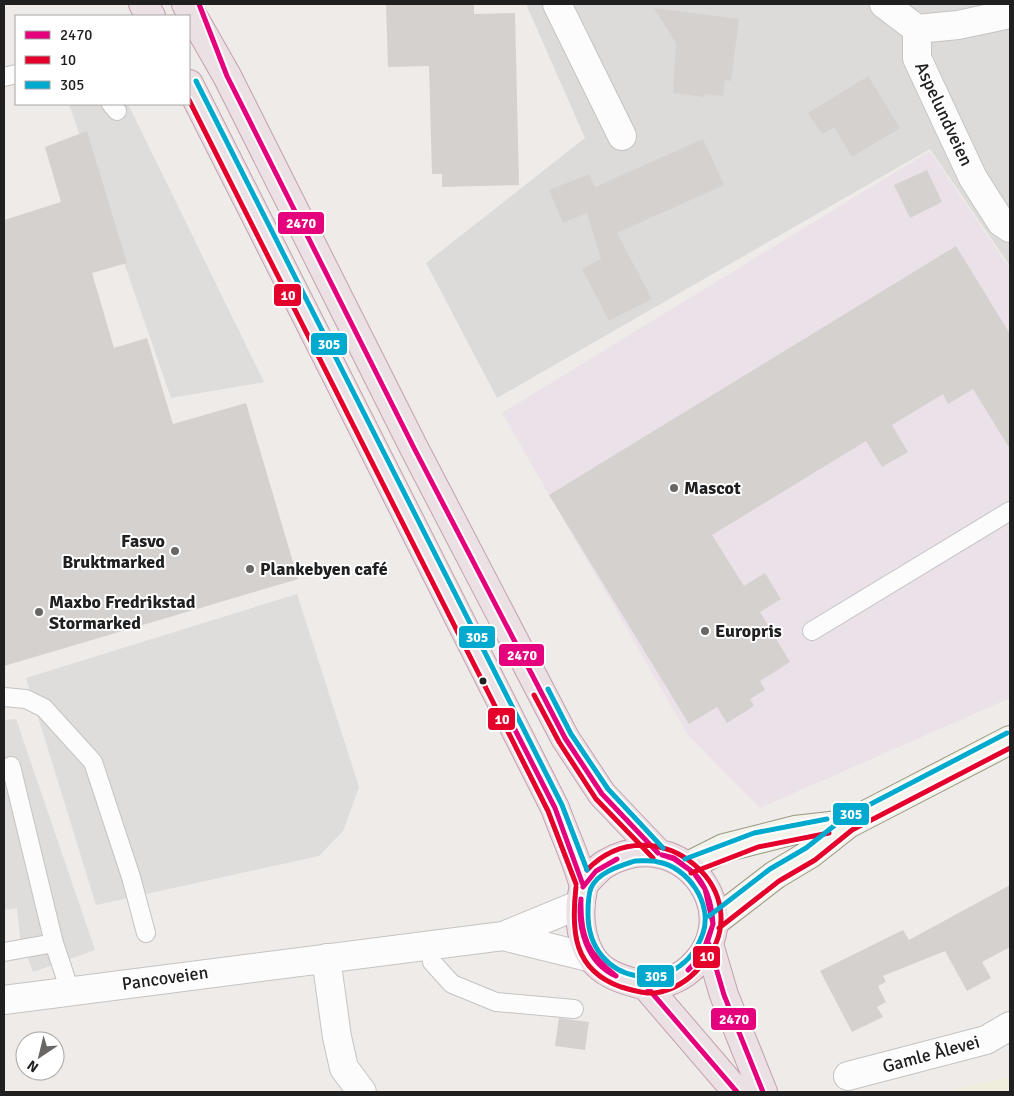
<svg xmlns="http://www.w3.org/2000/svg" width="1014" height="1096" viewBox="0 0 1014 1096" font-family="Signika,sans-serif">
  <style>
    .residential { fill: #dddbda }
    .industrial { fill: #ebe1e8 }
    .farmland { fill: #efeddb }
    .parking { fill: #dedddc }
    .building { fill: #d5d1cf }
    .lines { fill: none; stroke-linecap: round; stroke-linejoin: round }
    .lane-casing { stroke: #c5c4c3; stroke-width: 20 }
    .street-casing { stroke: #c5c4c3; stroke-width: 30 }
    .secondary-casing { stroke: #999780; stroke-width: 30 }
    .highway-casing { stroke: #c49fae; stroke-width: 30 }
    .lane { stroke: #fcfcfc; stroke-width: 18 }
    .street { stroke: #fcfcfc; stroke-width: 28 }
    .secondary { stroke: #f4f3eb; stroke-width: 28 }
    .highway { stroke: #ebe0e3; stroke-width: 28 }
    .bus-1-casing { stroke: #fff; stroke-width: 9 }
    .bus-2-casing { stroke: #fff; stroke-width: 9 }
    .bus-3-casing { stroke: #fff; stroke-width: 9 }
    .bus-1 { stroke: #e5007d; stroke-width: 5 }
    .bus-2 { stroke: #e4002b; stroke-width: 5 }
    .bus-3 { stroke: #00a9ce; stroke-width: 5 }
    .poi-dot { fill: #686766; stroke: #fff; stroke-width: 2 }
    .bus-dot { fill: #202020; stroke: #fff; stroke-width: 2 }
    .labels { text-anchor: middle; stroke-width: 4; stroke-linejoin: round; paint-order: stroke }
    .street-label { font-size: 18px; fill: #202020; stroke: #fff }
    .poi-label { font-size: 18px; font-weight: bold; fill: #202020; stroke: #fff; text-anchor: start }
    .line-badge { stroke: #fff; stroke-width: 2 }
    .badge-label { font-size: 14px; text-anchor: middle; font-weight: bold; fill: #fff }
  </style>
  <rect width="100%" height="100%" fill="#eeebe8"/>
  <path class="residential" d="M526,4h484v262l-80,-117 -433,249 -71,-135 159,-125z"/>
  <path class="industrial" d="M930,151l80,118v429l-250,110 -72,-73 -186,-322z"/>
  <path class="farmland" d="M1010,1077v15h-69z"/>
  <path class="parking" d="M69,104h59l136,278 -93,16z
    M297,594l62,193 -16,44 -24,25 -223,49 -70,-227z
    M16,719l79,231 -62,22 -13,-35 -3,-29 -13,2v-190z"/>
  <path class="building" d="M386,4h88v10l41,-1 4,172 -77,2v-13h-10l-3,-108 -41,1z
    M654,8l85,11 -8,62 -6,-1 -2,16 -19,-2v3l-31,-4 3,-50z
    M868,76l32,52 -48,29 -18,-30 -12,7 -14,-21z
    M87,131l40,132 -35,10 22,75 33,-10 26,86 73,-21 52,176 -294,87v-446l57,-18 -16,-55z
    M703,139l21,46 -107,48 35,66 -43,22 -27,-52 19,-10 -14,-46 -24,10 -14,-33 40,-16 6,13z
    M927,170l15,32 -32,16 -16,-33z
    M956,246l54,88v115l-37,-60 -25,15 -5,-10 -51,31 16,27 -26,15 -16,-26 -154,94 32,51 21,-13 16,26 -21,13 30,50 -30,19 5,9 -15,9 4,7 -27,17 -10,-16 -28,17 -140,-229z
    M1010,885v62l-28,15 9,16 -24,13 -22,-40 -62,25 3,6 -8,4 8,16 -9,5 6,10 -31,15 -32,-61 83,-41 6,10z
    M559,1018l30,4 -4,28 -30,-4z"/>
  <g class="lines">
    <g class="lane-casing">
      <path id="lane" d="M4,77l12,-3
        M111,104l6,7
        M812,631l198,-120
        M4,697l22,2 18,9 49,54 38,115 15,56
        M11,766l43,177 16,48
        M430,945l2,17 20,22 44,18 78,7
        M4,952l50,-9"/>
    </g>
    <g class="street-casing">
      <path id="street" d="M557,4l65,132
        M884,4l33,25v29l33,71 23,49 28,44 9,6
        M917,29l41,-4 52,-11
        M503,936l89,22
        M326,958l11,79 7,31 18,24
        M4,1000l499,-64 78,-32
        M848,1076l138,-36 24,-14"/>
    </g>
    <g class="secondary-casing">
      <path id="secondary" d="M688,866l36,-18 71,-18 53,-6
        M714,922l61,-47 35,-21 38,-30 162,-84"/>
    </g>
    <g class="highway-casing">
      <path id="highway" d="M143,4l8,12
        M186,4l41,72 187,372 151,290 37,56 56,59
        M189,84l366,724c9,25 21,50 28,75 1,5 -1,12 -2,18 -2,20 0,38 10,55 10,18 33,24 51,29 13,3 33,-5 43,-12 70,-53 -1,-155 -80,-109 -8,5 -15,14 -22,21
        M709,944l15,51 39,97
        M646,986l91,106"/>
    </g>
    <use href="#lane" class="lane"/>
    <use href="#street" class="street"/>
    <use href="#secondary" class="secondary"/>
    <use href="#highway" class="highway"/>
    <g class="bus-1-casing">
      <path id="bus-1" d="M199,4l28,72 187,372 151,290 37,56 56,59
        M507,714l48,94 28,77
        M662,855l12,3 20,15
        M662,855l12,4 20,14
        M694,873c13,13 18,33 19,51
        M694,873l11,16 8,35
        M583,887l13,-16 21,-12
        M581,899c-1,37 6,54 35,77
        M581,899c-4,29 6,64 35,77
        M709,944l15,51 39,97
        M688,970l13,-13 12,-33
        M688,970l16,-17 9,-29
        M646,986l91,106"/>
    </g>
    <g class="bus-2-casing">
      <path id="bus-2" d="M189,100l359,711 28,73
        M534,695l25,47 37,57 57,59
        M691,873l67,-26 71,-14
        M576,887c-5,44 -3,83 45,100 11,3 22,7 34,6 19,-3 33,-12 45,-26 68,-73 -45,-167 -113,-97
        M719,928l60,-47 36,-21 37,-30 158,-82"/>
    </g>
    <g class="bus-3-casing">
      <path id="bus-3" d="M196,81l366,724 25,65
        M548,689l23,45 37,55 55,59
        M685,859l69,-26 73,-14
        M635,861c8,0 16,-1 23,1 30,5 55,42 45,71 -23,68 -115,53 -115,-19 0,-7 0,-19 3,-26 7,-16 29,-22 44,-27z
        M709,916l61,-47 36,-21 38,-30 163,-85"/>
    </g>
    <use href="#bus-1" class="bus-1"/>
    <use href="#bus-2" class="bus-2"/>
    <use href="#bus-3" class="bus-3"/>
  </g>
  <g class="poi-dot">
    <circle cx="674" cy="488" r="5"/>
    <circle cx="175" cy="551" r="5"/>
    <circle cx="250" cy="569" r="5"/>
    <circle cx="39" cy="612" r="5"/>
    <circle cx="705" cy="631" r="5"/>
  </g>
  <circle class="bus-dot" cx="483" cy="681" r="4.5"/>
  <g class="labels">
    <g class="street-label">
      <text transform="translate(944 114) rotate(65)" y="6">Aspelundveien</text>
      <text transform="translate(165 978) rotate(-8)" y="6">Pancoveien</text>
      <text transform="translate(931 1054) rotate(-15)" y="6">Gamle Ålevei</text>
    </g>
    <g class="poi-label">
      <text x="684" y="494">Mascot</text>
      <text x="165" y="547" text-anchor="end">Fasvo<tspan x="165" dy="21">Bruktmarked</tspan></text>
      <text x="260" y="575">Plankebyen café</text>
      <text x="49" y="608">Maxbo Fredrikstad<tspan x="49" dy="21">Stormarked</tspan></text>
      <text x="715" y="637">Europris</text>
    </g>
  </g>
  <g class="line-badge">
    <rect x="277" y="211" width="48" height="24" rx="5" fill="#e5007d"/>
    <rect x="273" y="283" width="29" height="24" rx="5" fill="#e4002b"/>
    <rect x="310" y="332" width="38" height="24" rx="5" fill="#00a9ce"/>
    <rect x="458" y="625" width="38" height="24" rx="5" fill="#00a9ce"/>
    <rect x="498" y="643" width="47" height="24" rx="5" fill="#e5007d"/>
    <rect x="487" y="707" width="29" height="24" rx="5" fill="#e4002b"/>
    <rect x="832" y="802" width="38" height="24" rx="5" fill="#00a9ce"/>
    <rect x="692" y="945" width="29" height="24" rx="5" fill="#e4002b"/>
    <rect x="636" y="964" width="39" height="24" rx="5" fill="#00a9ce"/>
    <rect x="710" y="1007" width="47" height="24" rx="5" fill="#e5007d"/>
  </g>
  <g class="badge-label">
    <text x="301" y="228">2470</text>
    <text x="288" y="300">10</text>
    <text x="329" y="349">305</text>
    <text x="477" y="642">305</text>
    <text x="522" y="660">2470</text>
    <text x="502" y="724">10</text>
    <text x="851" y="819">305</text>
    <text x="707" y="961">10</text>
    <text x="656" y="981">305</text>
    <text x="734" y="1024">2470</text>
  </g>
  <rect width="1014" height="1096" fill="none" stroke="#202020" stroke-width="10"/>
  <rect x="15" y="15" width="175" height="90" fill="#ffffff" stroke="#a6a6a6"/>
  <rect x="25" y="31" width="25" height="8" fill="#e5007d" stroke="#a6a6a6"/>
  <text x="60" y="40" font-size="15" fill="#202020">2470</text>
  <rect x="25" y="56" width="25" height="8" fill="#e4002b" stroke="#a6a6a6"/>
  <text x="60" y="65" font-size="15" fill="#202020">10</text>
  <rect x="25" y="81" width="25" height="8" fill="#00a9ce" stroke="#a6a6a6"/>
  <text x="60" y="90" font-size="15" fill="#202020">305</text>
  <g transform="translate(40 1056) rotate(215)"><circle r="24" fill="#ffffff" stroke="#a6a6a6"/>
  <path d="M0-4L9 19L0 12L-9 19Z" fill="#686766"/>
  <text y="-8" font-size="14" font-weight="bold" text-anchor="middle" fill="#202020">N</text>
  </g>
</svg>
